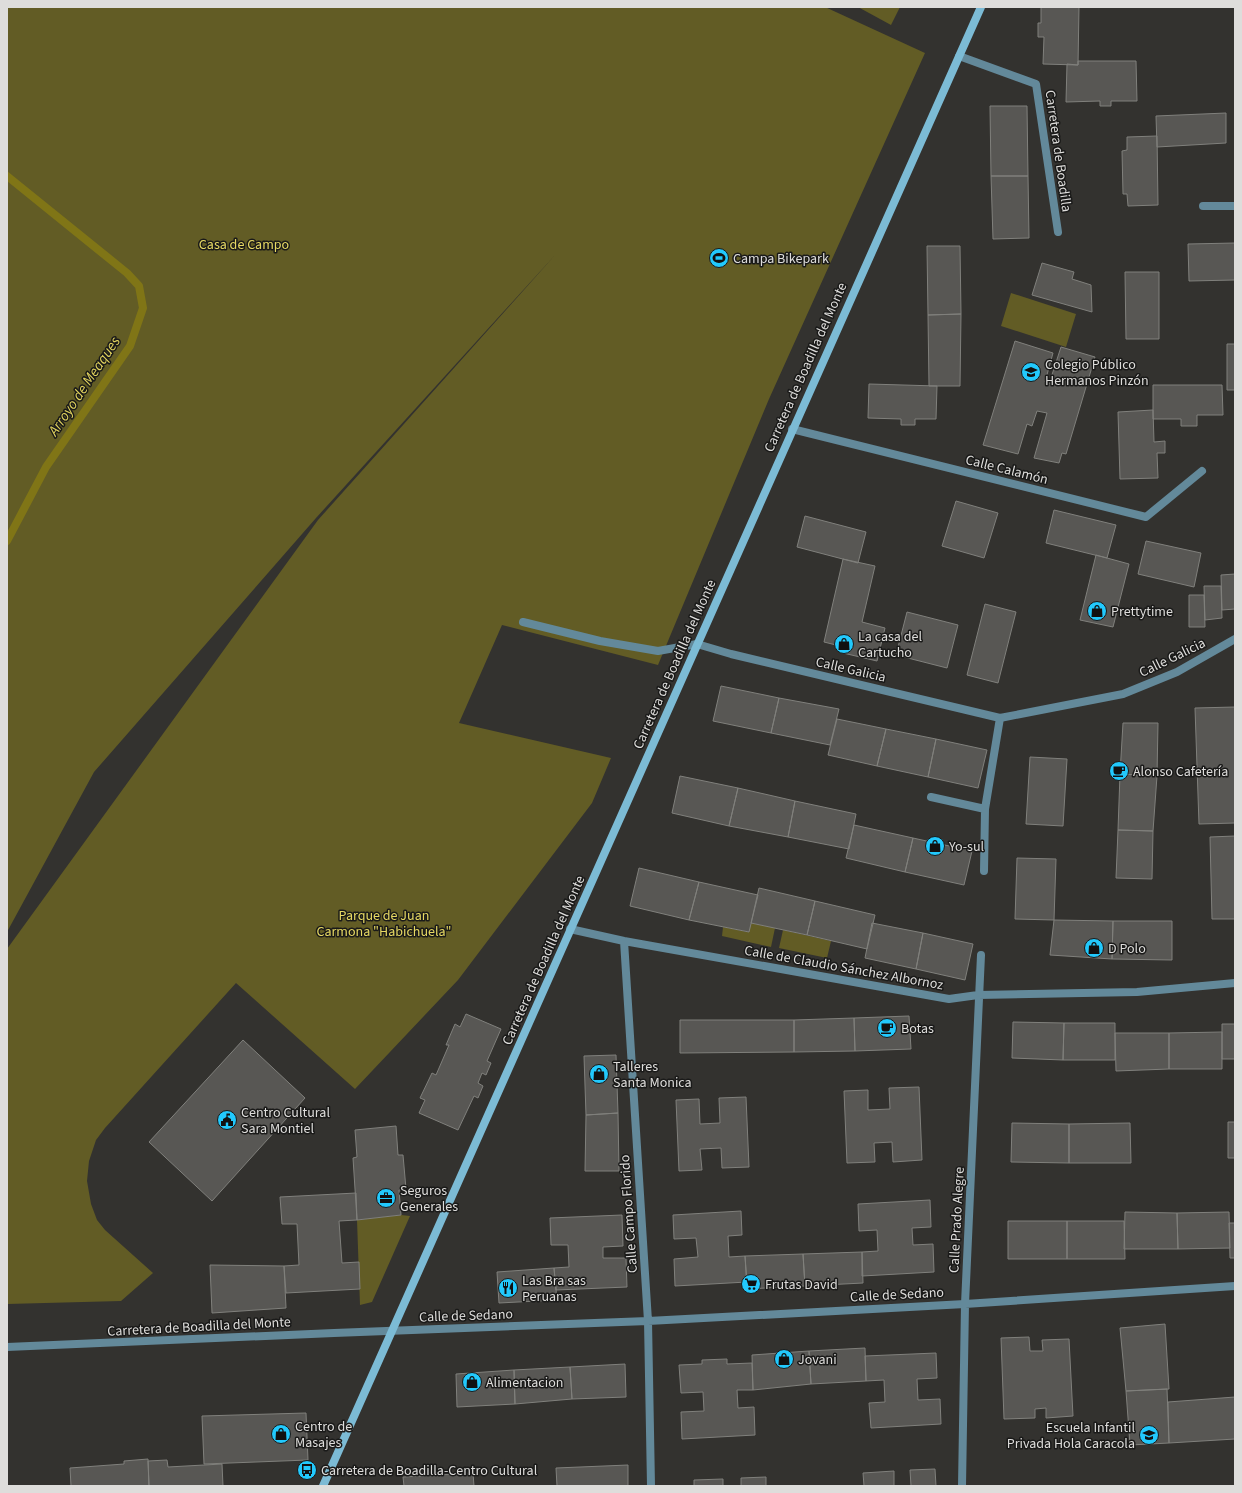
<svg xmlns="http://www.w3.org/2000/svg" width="1242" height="1493" viewBox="0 0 1242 1493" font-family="'Source Sans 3',sans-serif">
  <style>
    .green { fill: #625c25 }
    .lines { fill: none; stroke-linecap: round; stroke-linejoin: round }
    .stream { stroke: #807516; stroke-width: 8 }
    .building { fill: #585754; stroke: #80807c }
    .lane { stroke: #63899a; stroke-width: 8 }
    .street { stroke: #63899a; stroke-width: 8 }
    .secondary { stroke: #7cbbd5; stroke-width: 8 }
    .labels { text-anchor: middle; stroke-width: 3; stroke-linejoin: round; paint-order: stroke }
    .street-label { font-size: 14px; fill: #dedddb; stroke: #1a1a19 }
    .park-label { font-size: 14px; fill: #e7d963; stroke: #1a1a19 }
    .poi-label { font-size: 14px; fill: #dedddb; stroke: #1a1a19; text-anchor: start }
    .water-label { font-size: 15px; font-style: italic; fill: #e2d45e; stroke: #1a1a19 }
  </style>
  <rect width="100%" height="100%" fill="#33322f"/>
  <path class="green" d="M7,7h818l100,46 -156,346 -111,266 -156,-40 -43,98 152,35 -19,45 -134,177 -103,109 -119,-106 -131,145 -9,12 -7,21 -2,20 4,23 6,16 8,10 48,43 -32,28 -114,3v-355l311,-429 238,-266 -240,264 -222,254 -87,160z
    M858,7h42l-9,18z
    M1011,293l65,21 -10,33 -65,-21z
    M751,923l24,5 -4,19 -49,-11 1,-9 25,5z
    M783,930l48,11 -4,17 -48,-10z
    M401,1215l9,1 -38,86 -12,3 -3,-85z"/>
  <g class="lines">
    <path class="stream" d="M7,176l120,97 12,13 4,22 -13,38 -84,121 -39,74"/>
  </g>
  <path class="building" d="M1041,7h38l-1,58 -35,-1 1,-27h-6v-14h3z
    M1078,61h58l1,40h-26v5h-11v-5l-34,1 1,-38 11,1z
    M990,106h37l1,70h-37z
    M1226,113v30l-69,4 -1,-31z
    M1157,136l1,69 -30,1 -1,-12h-4l-1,-43 5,-1v-13z
    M991,176h37l1,62 -36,1z
    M1235,243v37l-46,1 -1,-37z
    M927,246h33l1,68 -33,1z
    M1042,263l32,9 -2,7 19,6 1,27 -60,-17z
    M1125,272h34v67h-33z
    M961,314l-1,72h-31l-1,-71z
    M1015,341l38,12 -8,29 4,2 12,-37 34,10 -29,97 -4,-1 -3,10 -25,-5 13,-45 -10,-2 -5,15 -5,-2 -9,30 -35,-9z
    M1227,344h8v46h-8z
    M869,384l68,2 -1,33h-21v6h-14v-6l-33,-1z
    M1153,385h69l1,30h-26v11h-16v-7h-28z
    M1153,410l1,32 11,-1v12h-8l1,25 -38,1 -2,-67z
    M956,501l42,12 -14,45 -42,-12z
    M1054,510l62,15 -9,33 -61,-15z
    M805,516l61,16 -8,31 -61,-16z
    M1146,541l55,12 -7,34 -56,-13z
    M1096,555l33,9 -16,63 -33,-7z
    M843,559l32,7 -13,56 23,6 -8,33 -34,-8 1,-6 -20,-5z
    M1235,574v35l-13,1 -1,-35z
    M1204,586h17l1,32 -17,2z
    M1189,595h15l1,32h-16z
    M985,604l31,8 -18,71 -31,-8z
    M907,612l51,13 -11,43 -51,-13z
    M721,686l58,12 -8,35 -58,-12z
    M779,698l60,11 -9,36 -59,-12z
    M1235,707v116l-36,1 -4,-116z
    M837,719l49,10 -9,37 -49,-11z
    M1123,723h35l-1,53 -37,-2z
    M886,729l50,10 -8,38 -51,-11z
    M936,739l51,11 -9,38 -50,-11z
    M1030,757l37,2 -4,67 -37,-2z
    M1120,774l37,2 -4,55 -35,-1z
    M680,776l58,12 -9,38 -57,-13z
    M738,788l57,13 -7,36 -59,-11z
    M795,801l61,13 -7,35 -61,-12z
    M854,825l59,13 -8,34 -59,-14z
    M1118,830l35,1 -1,48 -36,-1z
    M1235,836v83h-23l-2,-82z
    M913,838l59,13 -8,34 -59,-13z
    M1017,858l39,1 -2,61 -39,-1z
    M639,868l60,14 -10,38 -59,-14z
    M699,882l59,13 -9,37 -60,-12z
    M759,888l56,13 -8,34 -56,-12z
    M815,901l60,14 -8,34 -60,-14z
    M1054,920l59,1 -1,38 -62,-4z
    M1113,921h59v39l-60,-1z
    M872,923l51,10 -7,36 -51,-11z
    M923,933l50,11 -8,36 -49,-11z
    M466,1014l35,15 -14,32 4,2 -5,12 -4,-2 -4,10 5,3 -5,12 -4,-2 -16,34 -39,-17 6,-13 -5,-2 12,-25 4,2 13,-30h-3l9,-21 5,3z
    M909,1016l2,33 -56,2 -1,-33z
    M854,1018l1,33 -61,1v-32z
    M680,1020h114v32l-114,1z
    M1013,1022l51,1 -1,37 -51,-2z
    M1064,1023h51v37h-52z
    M1222,1024h13v35h-13z
    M1222,1032v37h-53v-36z
    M1115,1033h54v36l-53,2z
    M243,1040l62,58 -93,103 -63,-59z
    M616,1055l2,58 -32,2 -2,-59z
    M919,1087l3,73 -29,2 -1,-20 -18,1 1,19 -28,1 -3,-72 24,-1v20l22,-1 -1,-21z
    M746,1097l3,70 -27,1 -1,-20 -21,1 2,21 -23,1 -3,-71 23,-1 1,25 20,-1 -1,-25z
    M618,1113l1,58h-34l1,-56z
    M1228,1122h7v36h-7z
    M1012,1123l57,1v39l-58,-1z
    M1130,1123l1,40h-62v-39z
    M396,1126l2,29h5l3,34 -7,1 2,25 -44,5 -4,-62 4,-1 -2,-27z
    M356,1193l1,27 -18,1 3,42 17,-1 1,27 -74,4 -2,-27 15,-1 -2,-41h-15l-2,-27z
    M930,1200l1,27 -19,1 1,17 20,-1 1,28 -72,4v-24l16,-1 -1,-21 -18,1 -1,-27z
    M741,1211l1,24 -14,1 1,21 16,-1 2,26 -72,4 -1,-27 24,-2 -2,-19 -22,1 -1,-24z
    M1125,1212l52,1 1,36h-54z
    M1229,1212l1,36 -52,1 -1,-36z
    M622,1215l1,31 -20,1v11h23l1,29 -71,3 -2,-22 15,-1 -1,-22h-17l-1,-27z
    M1008,1221h59v38h-59z
    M1067,1221h57l1,38h-58z
    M1229,1223h6v35h-5z
    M862,1252l1,31 -58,3 -2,-32z
    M803,1254l2,32 -58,3 -2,-33z
    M210,1265l74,1 2,42 -74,5z
    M554,1268l3,32 -58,3 -2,-31z
    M1165,1324l4,65 -43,2 -6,-63z
    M1029,1337l1,14h13l-1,-11 27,-1 4,77 -27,2v-10l-11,1v9l-31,1 -3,-81z
    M865,1348l1,33 -55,3 -2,-33z
    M809,1351l2,33 -58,6 -1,-35z
    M936,1353l1,25 -20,1 1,21 22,-1 1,25 -70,4 -2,-25 16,-1 -1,-22 -18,1 -1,-25z
    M727,1359v5l25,-1 1,27h-16l1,18 16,-1 1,28 -73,4 -1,-27 23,-1 -1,-19 -22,1 -2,-28 23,-1v-4z
    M625,1364l1,33 -54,2 -2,-32z
    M570,1367l2,32 -57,5 -1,-34z
    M514,1370l1,34 -58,3 -1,-33z
    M1167,1389l2,54 -39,2 -4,-54z
    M1235,1397v42l-66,4 -1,-41z
    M306,1413l2,47 -104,4 -2,-48z
    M148,1459l1,27h-78l-1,-18 54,-4v-3z
    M167,1460l1,7 54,-3 1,22h-74l-1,-25z
    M628,1465v21h-71l-1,-18z
    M935,1469l1,17h-25l-1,-16z
    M894,1471v15h-30l-1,-13z
    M473,1473l1,13h-70l-1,-9z
    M766,1477v9h-25v-8z
    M723,1479v7h-29v-6z"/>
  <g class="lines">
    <path class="lane" d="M523,622l77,19 58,10 39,-7"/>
    <path class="street" d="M959,56l77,28 22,148
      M1203,206h32
      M792,429l354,88 56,-46
      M697,644l34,10 269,64 123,-24 54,-22 58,-33
      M931,797l54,12
      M984,871l1,-62 15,-91
      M570,929l54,12 325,58 29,-4 159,-3 98,-9
      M624,941l24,380 3,165
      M7,1347l327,-14 314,-12 317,-17 270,-18
      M962,1486l3,-182 16,-349"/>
    <path class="secondary" d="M323,1486c219,-493 436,-987 658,-1479"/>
  </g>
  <defs>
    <g id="stadium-disc" transform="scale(1)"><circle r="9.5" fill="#22c9fd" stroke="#1a1a19"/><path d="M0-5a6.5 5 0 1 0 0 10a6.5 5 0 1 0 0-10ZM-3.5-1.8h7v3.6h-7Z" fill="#111"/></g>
    <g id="school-disc" transform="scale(1)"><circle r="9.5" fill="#22c9fd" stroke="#1a1a19"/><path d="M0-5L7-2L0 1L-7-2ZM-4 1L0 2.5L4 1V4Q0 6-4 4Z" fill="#111"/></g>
    <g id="shop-disc" transform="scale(1)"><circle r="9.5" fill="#22c9fd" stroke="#1a1a19"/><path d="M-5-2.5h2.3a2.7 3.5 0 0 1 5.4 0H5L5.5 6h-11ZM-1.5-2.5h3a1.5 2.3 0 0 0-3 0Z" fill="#111"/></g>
    <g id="cafe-disc" transform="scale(1)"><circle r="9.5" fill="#22c9fd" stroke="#1a1a19"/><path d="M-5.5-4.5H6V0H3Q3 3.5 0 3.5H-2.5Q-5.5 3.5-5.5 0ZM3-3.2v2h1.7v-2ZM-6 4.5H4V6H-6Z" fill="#111"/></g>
    <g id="civic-disc" transform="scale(1)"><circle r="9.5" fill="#22c9fd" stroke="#1a1a19"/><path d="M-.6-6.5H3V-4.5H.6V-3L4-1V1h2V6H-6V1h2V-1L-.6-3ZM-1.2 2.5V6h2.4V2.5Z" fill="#111"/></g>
    <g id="office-disc" transform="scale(1)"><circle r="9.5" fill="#22c9fd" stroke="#1a1a19"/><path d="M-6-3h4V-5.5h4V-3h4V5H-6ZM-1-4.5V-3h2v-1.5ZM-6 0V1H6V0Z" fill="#111"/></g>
    <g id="supermarket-disc" transform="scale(1)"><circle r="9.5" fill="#22c9fd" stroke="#1a1a19"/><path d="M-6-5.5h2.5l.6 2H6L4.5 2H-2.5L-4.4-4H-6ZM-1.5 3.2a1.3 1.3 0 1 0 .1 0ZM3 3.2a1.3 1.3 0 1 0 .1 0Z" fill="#111"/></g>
    <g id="restaurant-disc" transform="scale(1)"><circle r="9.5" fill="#22c9fd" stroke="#1a1a19"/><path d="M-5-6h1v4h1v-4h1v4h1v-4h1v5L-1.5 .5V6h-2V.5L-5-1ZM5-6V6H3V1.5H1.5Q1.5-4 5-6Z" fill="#111"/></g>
    <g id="bus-disc" transform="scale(1)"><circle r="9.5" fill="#22c9fd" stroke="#1a1a19"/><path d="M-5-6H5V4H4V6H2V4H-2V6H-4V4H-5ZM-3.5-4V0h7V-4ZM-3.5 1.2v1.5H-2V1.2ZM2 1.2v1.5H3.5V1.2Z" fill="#111"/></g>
  </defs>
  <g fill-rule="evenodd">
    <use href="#stadium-disc" x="719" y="258"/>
    <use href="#school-disc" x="1031" y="372"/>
    <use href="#shop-disc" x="1097" y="611"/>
    <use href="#shop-disc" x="844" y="644"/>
    <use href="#cafe-disc" x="1119" y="771"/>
    <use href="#shop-disc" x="935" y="846"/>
    <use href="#shop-disc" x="1094" y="948"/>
    <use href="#cafe-disc" x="887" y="1028"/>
    <use href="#shop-disc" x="599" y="1074"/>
    <use href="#civic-disc" x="227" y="1120"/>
    <use href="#office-disc" x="386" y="1198"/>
    <use href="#supermarket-disc" x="751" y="1284"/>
    <use href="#restaurant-disc" x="508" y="1288"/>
    <use href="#shop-disc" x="784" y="1359"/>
    <use href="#shop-disc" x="472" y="1382"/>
    <use href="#shop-disc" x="281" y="1434"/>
    <use href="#school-disc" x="1149" y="1435"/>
    <use href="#bus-disc" x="307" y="1470"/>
  </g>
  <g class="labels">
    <g class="street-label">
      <text transform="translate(1059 151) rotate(82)" y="5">Carretera de Boadilla</text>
      <text transform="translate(805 367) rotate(-66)" y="5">Carretera de Boadilla del Monte</text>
      <text transform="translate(1007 469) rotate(14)" y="5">Calle Calamón</text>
      <text transform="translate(1172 657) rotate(-26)" y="5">Calle Galicia</text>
      <text transform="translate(674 664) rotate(-66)" y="5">Carretera de Boadilla del Monte</text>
      <text transform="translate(851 669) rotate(13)" y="5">Calle Galicia</text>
      <text transform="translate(543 960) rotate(-66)" y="5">Carretera de Boadilla del Monte</text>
      <text transform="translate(844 967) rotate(10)" y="5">Calle de Claudio Sánchez Albornoz</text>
      <text transform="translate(628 1214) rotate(-94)" y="5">Calle Campo Florido</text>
      <text transform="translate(956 1220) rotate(-87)" y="5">Calle Prado Alegre</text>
      <text transform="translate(897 1294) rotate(-3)" y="5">Calle de Sedano</text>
      <text transform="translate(466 1315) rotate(-2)" y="5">Calle de Sedano</text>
      <text transform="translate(199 1326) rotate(-3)" y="5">Carretera de Boadilla del Monte</text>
    </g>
    <g class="park-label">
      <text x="244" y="249">Casa de Campo</text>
      <text x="384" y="920">Parque de Juan<tspan x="384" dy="16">Carmona "Habichuela"</tspan></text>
    </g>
    <g class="poi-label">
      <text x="733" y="263">Campa Bikepark</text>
      <text x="1045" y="369">Colegio Público<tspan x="1045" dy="16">Hermanos Pinzón</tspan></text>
      <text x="1111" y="616">Prettytime</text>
      <text x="858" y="641">La casa del<tspan x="858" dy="16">Cartucho</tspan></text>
      <text x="1133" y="776">Alonso Cafetería</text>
      <text x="949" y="851">Yo-sul</text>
      <text x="1108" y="953">D Polo</text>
      <text x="901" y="1033">Botas</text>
      <text x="613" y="1071">Talleres<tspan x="613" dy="16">Santa Monica</tspan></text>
      <text x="241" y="1117">Centro Cultural<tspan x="241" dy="16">Sara Montiel</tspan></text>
      <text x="400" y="1195">Seguros<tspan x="400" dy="16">Generales</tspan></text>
      <text x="522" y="1285">Las Bra sas<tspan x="522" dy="16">Peruanas</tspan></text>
      <text x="765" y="1289">Frutas David</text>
      <text x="798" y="1364">Jovani</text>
      <text x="486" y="1387">Alimentacion</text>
      <text x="295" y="1431">Centro de<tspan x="295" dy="16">Masajes</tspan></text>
      <text x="1135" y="1432" text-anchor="end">Escuela Infantil<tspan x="1135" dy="16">Privada Hola Caracola</tspan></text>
      <text x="321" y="1475">Carretera de Boadilla-Centro Cultural</text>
    </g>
    <g class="water-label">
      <text transform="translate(84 386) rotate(-56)" y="5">Arroyo de Meaques</text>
    </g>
  </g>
  <rect width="1242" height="1493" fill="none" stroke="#dedddb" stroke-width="16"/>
</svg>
